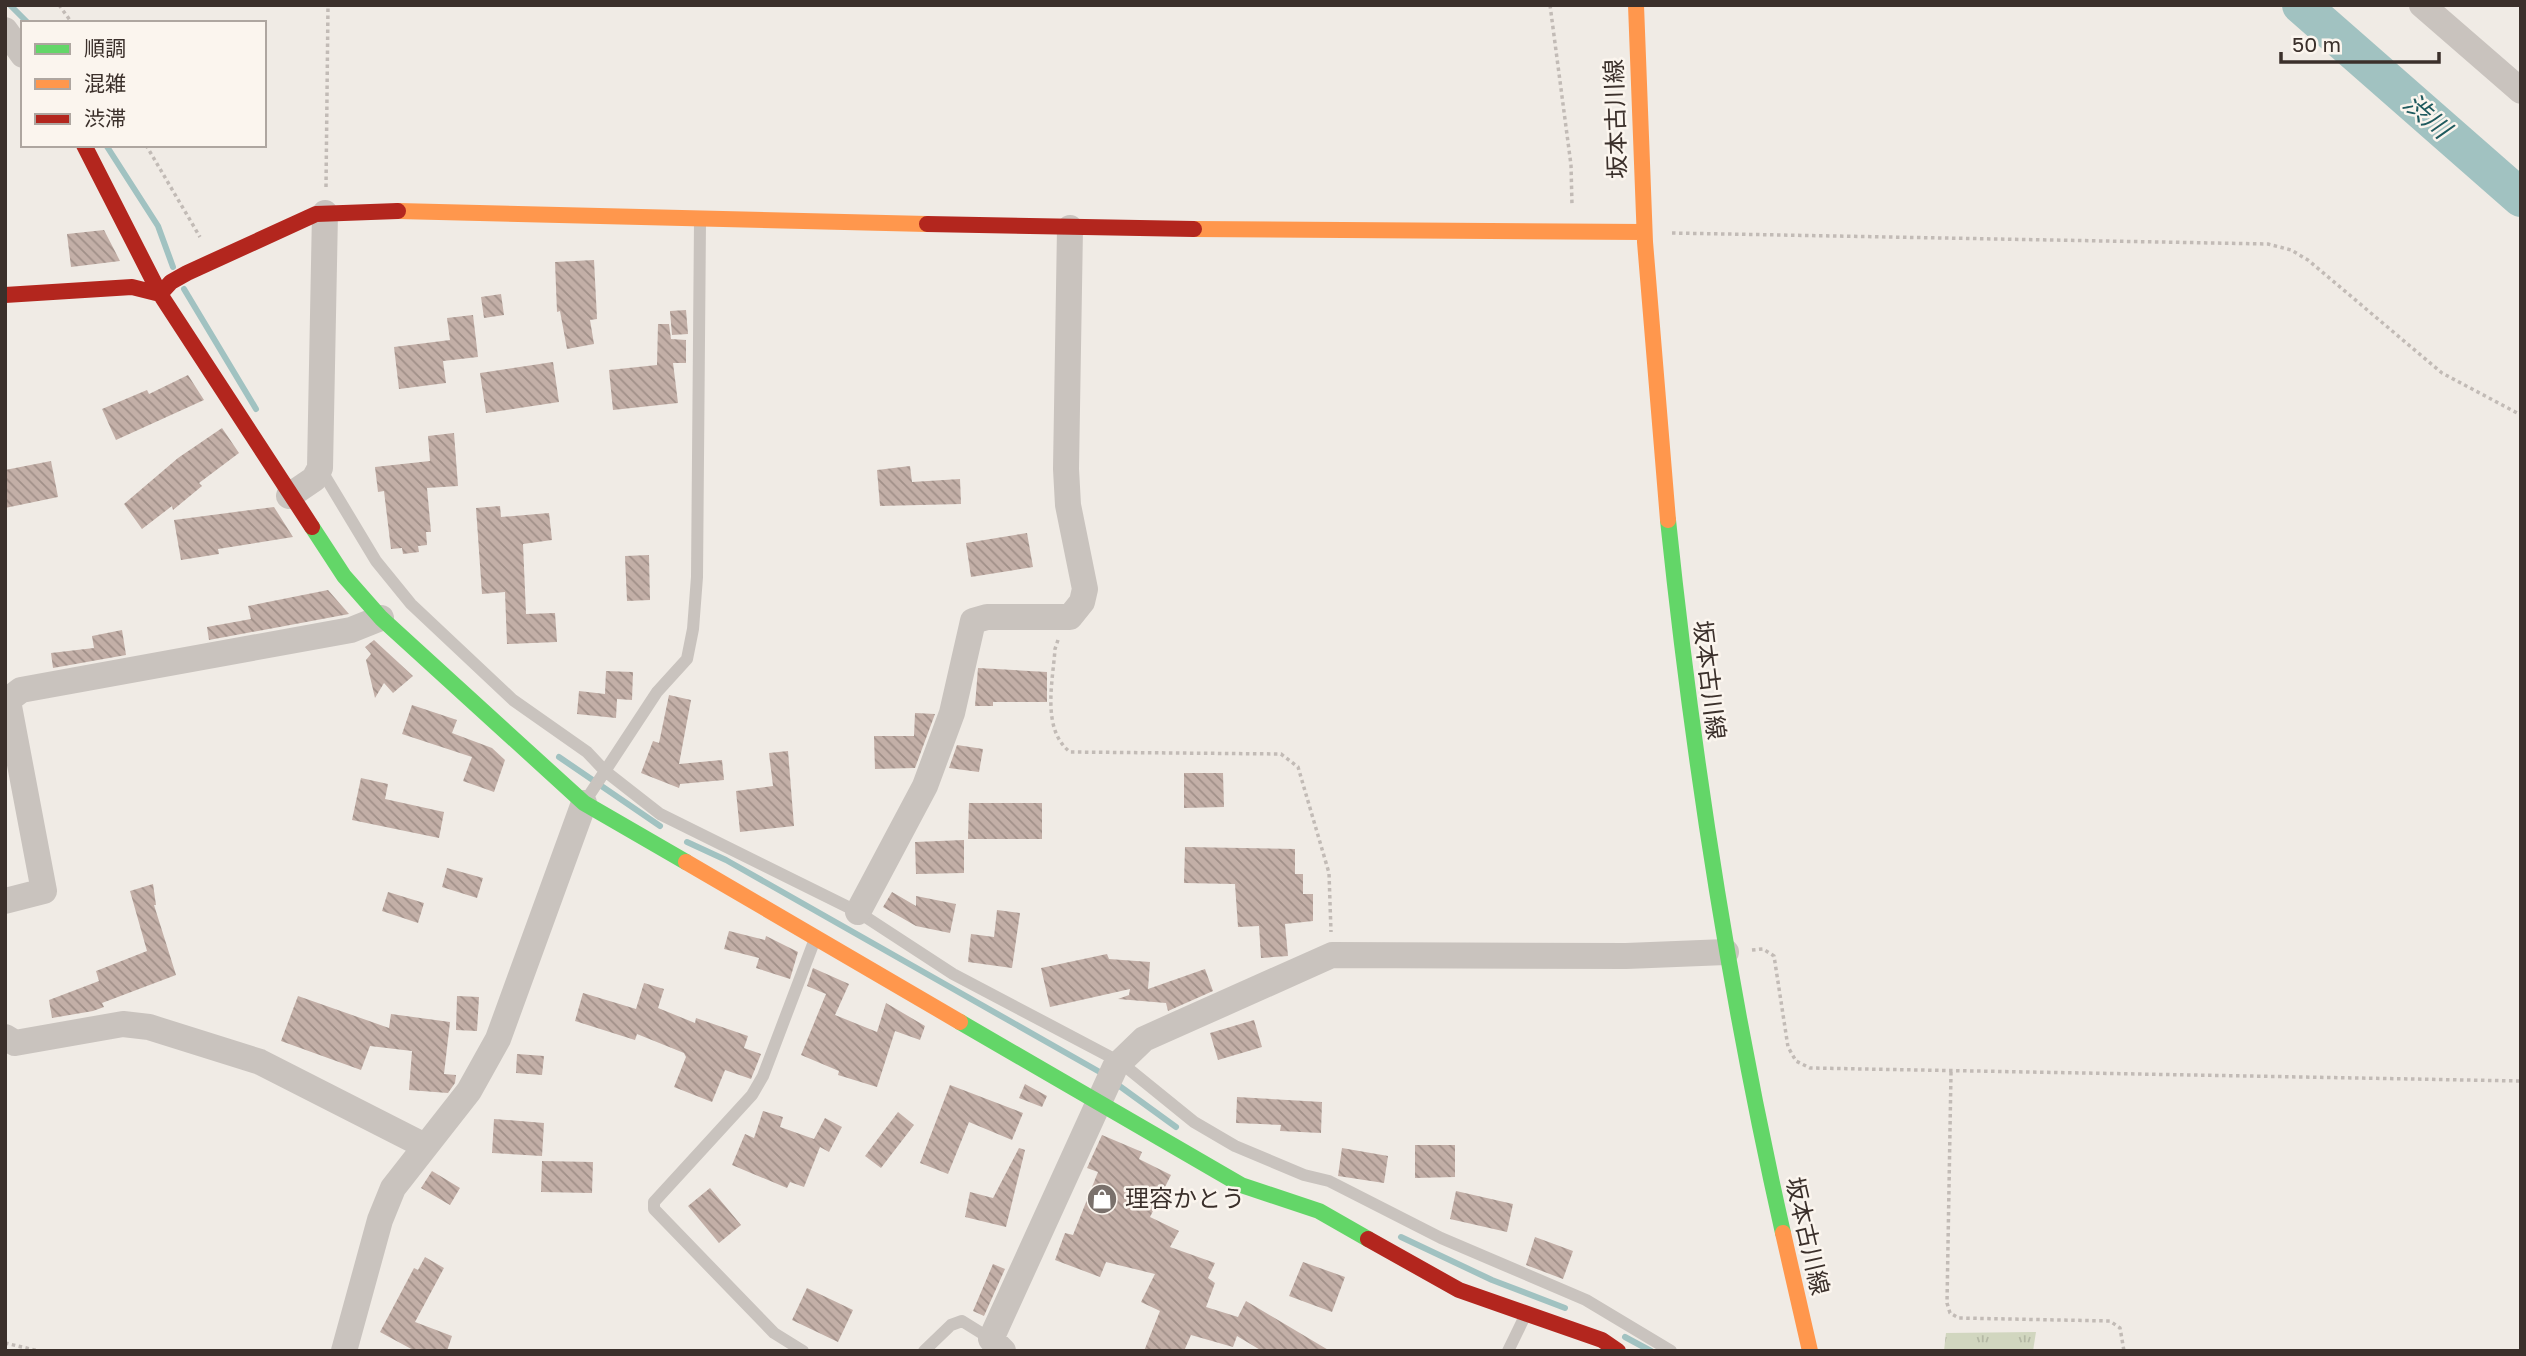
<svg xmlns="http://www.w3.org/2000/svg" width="2526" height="1356" viewBox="0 0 2526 1356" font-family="'Golos Text','Noto Sans JP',sans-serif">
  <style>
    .grass { fill: url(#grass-tufts) }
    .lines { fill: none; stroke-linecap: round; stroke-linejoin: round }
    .stream { stroke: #a1c2c1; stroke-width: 6 }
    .river { stroke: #a1c2c1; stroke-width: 38 }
    .building { fill: url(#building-back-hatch) }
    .path { stroke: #c2bbb6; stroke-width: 3.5; stroke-dasharray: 3.5 3.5; stroke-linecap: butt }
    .lane { stroke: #c9c3be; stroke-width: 12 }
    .street { stroke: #c9c3be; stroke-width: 26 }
    .fast { stroke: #63d668; stroke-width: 16 }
    .slow { stroke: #ff974d; stroke-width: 16 }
    .jam { stroke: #b3261e; stroke-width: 16 }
    .labels { text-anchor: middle; stroke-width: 5; stroke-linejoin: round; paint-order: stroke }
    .street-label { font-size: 24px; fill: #3b302b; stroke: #fbf5ee }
    .poi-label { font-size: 24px; fill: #3b302b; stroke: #fbf5ee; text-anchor: start }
    .water-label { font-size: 26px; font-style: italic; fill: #1f5a5e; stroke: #fbf5ee }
  </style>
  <defs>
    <pattern id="grass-tufts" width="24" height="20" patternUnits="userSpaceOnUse" patternTransform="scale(1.75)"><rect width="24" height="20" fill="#d1d6bf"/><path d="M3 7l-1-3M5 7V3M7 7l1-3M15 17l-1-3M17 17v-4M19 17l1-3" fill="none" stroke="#b4b8a4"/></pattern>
    <pattern id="building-back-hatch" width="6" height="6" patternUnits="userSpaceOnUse" patternTransform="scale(1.75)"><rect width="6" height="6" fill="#c3afa7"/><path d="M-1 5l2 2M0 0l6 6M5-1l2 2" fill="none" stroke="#a08f88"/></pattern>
  </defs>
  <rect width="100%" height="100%" fill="#f0ebe5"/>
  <path class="grass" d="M2036,1332l-3,19h-89l2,-18z"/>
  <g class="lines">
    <path class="stream" d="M10,5l18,18
      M106,145l52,81 15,41
      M184,289l72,120
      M559,757l101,69
      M687,842l39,18 379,215
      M1114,1082l62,45
      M1401,1237l91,43 73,28
      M1625,1337l26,14"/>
    <path class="river" d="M2301,5l220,193"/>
  </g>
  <path class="building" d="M104,230l16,31 -49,6 -4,-33z
    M594,260l3,59 -7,1 4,24 -27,5 -7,-38 -3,1 -2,-50z
    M501,294l3,21 -20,3 -3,-21z
    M686,310l2,24 -16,1 -2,-24z
    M473,315l5,42 -35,4 3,22 -47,6 -5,-42 56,-7 -3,-22z
    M658,324h11l2,15 15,1v23h-13l5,40 -65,7 -4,-40 48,-5z
    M553,362l6,40 -73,11 -6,-40z
    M188,375l16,25 -88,40 -14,-31 45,-19 2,4z
    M222,428l17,25 -40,30 3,3 -29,24 -1,-4 -30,23 -18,-25 54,-46z
    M454,433l4,53 -31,2 4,44h-5l1,13 -9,1 1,6 -16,2 -1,-6 -11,1 -7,-58 -6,1 -3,-25 55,-6 -2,-25z
    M51,461l7,36 -53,11v-38z
    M910,466l2,16 48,-3 1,25 -81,2 -3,-36z
    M500,506l1,11 48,-4 3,27 -29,4 3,70 29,-1 2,29 -50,2 -2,-52 -23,2 -6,-86z
    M274,507l19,30 -75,12 1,5 -38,6 -7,-40z
    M1027,533l6,34 -62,10 -5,-34z
    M649,555l1,45 -23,1 -2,-45z
    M328,590l21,24 -140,26 -2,-13 44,-8 -3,-13z
    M122,630l4,25 -73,13 -2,-15 43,-5 -2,-12z
    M374,640l39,36 -20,17 -9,-10 -9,15 -9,-38 5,-6 -6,-7z
    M978,668l69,4v30h-54v4h-18z
    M606,671l27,1 -1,28 -15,-1 -1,19 -39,-4 2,-23 26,3z
    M669,695l22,5 -12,64 43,-4 2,20 -44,4 -1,4 -38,-15 12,-32 6,2z
    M412,705l45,15 -5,13 40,15 13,12 -11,32 -31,-11 9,-24 -70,-23z
    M915,713l20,1 -20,54 -40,1 -1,-33h40z
    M957,745l26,4 -4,23 -30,-4z
    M788,751l6,75 -54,6 -4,-41 37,-5 -4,-33z
    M1184,773h39l1,34 -40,1z
    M361,778l27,6 -3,15 59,13 -5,26 -87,-18z
    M969,803h73v36h-74z
    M964,840v33l-48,1 -1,-32z
    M1185,847l110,2v25h8v20h10v27l-28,3 3,32 -27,2 -2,-32 -21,1 -3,-43 -51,-1z
    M447,868l36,10 -6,20 -35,-11z
    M153,884l3,21h-2l22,70 -74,28 2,4 -11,4 -41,7 -3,-18 50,-19 -3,-10 51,-20 -17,-60z
    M388,892l36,11 -6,20 -36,-12z
    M892,892l24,14v-10l40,8 -6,29 -34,-7 -33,-19z
    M997,910l23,3 -8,55 -44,-6 3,-28 23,3z
    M729,931l36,9 1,-4 32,16 -8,27 -34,-11 3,-10 -35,-9z
    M1107,954l2,5 41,3 -2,27 57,-20 8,22 -45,20 -2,-8 -48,-4 11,-4 1,-6 -80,18 -9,-39z
    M813,968l36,16 -14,31 42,17 9,-29 39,23 -5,14 -25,-9 -18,56 -39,-12 1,-4 -38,-16 25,-61 -19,-8z
    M644,983l20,6 -6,19 37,15 1,-5 52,18 -4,12 17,6 -10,25 -26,-9 -13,32 -38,-15 12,-30 -2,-4 -47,-19 -2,6 -60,-19 8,-28 53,16z
    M298,996l91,32 2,-14 59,8 -6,52 12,1 -1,8 -7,10 -39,-3 3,-39 -42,-5 -9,24 -80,-29z
    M457,996l22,1 -2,34 -21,-1z
    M1254,1020l8,27 -44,13 -8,-27z
    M517,1054l27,2 -2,19 -26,-2z
    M1025,1084l22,12 -5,11 -23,-9z
    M950,1085l73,28 -11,27 -43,-18 -21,52 -28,-11z
    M1237,1097l85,5 -1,31 -41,-2 1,-6 -45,-2z
    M763,1111l20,6 -3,10 34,12 11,-21 17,9 -13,25 -9,-5 -16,40 -14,-5 -3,6 -55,-23 13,-31 9,4z
    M898,1112l16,13 -33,43 -16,-12z
    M494,1119l50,4 -2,33 -50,-3z
    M1102,1135l40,17 -3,7 32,16 -21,42 29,14 -9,16 45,16 -7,15 7,5 -9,24 32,10 8,-16 84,50h-68l-25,-15 -4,11 -42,-12 -7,16h-40l16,-40 -19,-9 14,-28 -49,-12 -6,15 -45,-17 10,-27 8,2 25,-63 -11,-4z
    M1415,1145h40v32l-40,1z
    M1019,1148l6,2 -19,77 -41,-10 5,-25 23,6z
    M1342,1148l46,8 -4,27 -46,-7z
    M542,1161l51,1 -1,31 -51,-1z
    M432,1171l28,17 -10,17 -29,-17z
    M710,1188l31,37 -22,18 -31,-37z
    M1456,1191l57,13 -6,28 -57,-13z
    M1535,1237l38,14 -10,28 -37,-14z
    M425,1257l19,11 -29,54 37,14 -5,15h-32l-35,-19 34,-64 4,2z
    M1303,1262l42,15 -13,35 -43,-16z
    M993,1264l12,5 -21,47 -11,-5z
    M807,1288l46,22 -15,32 -46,-22z"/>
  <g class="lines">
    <path class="path" d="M59,5l13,18
      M1550,5l21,160 1,40
      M146,145l54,92
      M326,187l2,-182
      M1672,233l596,11 23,6 17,10 134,113 79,42
      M1058,640l-3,9c-2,32 -14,80 15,103l211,2 17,13 31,106 2,59
      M1752,950l11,-1 11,7 14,91 8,14 14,7 711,13
      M1951,1072l-4,231 3,10 9,5 151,3 10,7 4,23
      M5,1343l34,8"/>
    <path class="lane" d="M320,468l56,93 35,43 102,96 74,52 18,19 55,43 198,98 95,62 167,88 74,60 41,24 69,29 25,6 112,57 145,62 85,51
      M586,800l71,-108 30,-33 6,-30 4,-52 3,-355
      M803,1351l-29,-18 -120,-124v-7l98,-107 11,-19 52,-137
      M924,1351l27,-26 11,-4 29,18
      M1508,1351l17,-35"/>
    <path class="street" d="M2422,5l99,86
      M5,30l18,25
      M289,496l25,-17 6,-11 5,-255
      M5,702l16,-12 330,-60 30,-12
      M5,901l39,-10 -36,-190
      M858,912l67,-126 27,-73 21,-92 14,-4h83l12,-15 3,-13 -17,-84 -2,-36 4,-241
      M5,1037l10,6 108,-19 26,3 111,35 165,84
      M344,1351l36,-131 13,-32 76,-97 29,-52 86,-236
      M1003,1351l-12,-12 124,-272 29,-28 188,-84 294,1 100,-4"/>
    <path class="fast" d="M1668,520c25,240 62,478 115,713
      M312,527l32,49 37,42 203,185 102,59
      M960,1022l281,163 78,26 49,28"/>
    <path class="slow" d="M1636,5l9,237 23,278
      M398,211l529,13
      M1194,229l450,3
      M686,862l274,160
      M1783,1233l27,118"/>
    <path class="jam" d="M84,145l76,149 11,-12 16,-9 129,-59 82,-3
      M927,224l267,5
      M5,295l127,-8 28,7 152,233
      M1368,1239l91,51 143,50 16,11"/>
  </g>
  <defs>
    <g id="shop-disc" transform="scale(1.575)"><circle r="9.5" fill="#7a716c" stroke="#fbf5ee"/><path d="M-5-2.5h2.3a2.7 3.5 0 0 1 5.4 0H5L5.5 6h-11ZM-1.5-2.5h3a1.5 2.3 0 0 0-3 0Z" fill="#fff"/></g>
  </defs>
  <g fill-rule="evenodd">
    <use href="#shop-disc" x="1102" y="1199"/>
  </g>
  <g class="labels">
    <g class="street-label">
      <text transform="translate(1616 119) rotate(-92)" y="8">坂本古川線</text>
      <text transform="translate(1709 680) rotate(83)" y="8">坂本古川線</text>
      <text transform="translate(1807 1236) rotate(77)" y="8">坂本古川線</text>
    </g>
    <g class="poi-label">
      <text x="1125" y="1207">理容かとう</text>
    </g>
    <g class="water-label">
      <text transform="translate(2427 116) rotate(41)" y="9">渋川</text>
    </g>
  </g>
  <rect width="2526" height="1356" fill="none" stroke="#3b302b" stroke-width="14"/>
  <rect x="21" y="21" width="245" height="126" fill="#fbf5ee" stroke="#aea6a0" stroke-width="2"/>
  <rect x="35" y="44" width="35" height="10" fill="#63d668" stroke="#aea6a0" stroke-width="2"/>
  <text x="84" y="56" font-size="21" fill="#3b302b">順調</text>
  <rect x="35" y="79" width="35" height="10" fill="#ff974d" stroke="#aea6a0" stroke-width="2"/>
  <text x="84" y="91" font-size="21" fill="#3b302b">混雑</text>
  <rect x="35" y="114" width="35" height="10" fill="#b3261e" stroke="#aea6a0" stroke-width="2"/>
  <text x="84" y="126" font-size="21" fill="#3b302b">渋滞</text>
  <path d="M2281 52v10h158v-10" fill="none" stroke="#3b302b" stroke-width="3.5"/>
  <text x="2292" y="52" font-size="21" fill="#3b302b" stroke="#fbf5ee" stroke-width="5" paint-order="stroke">50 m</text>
</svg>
